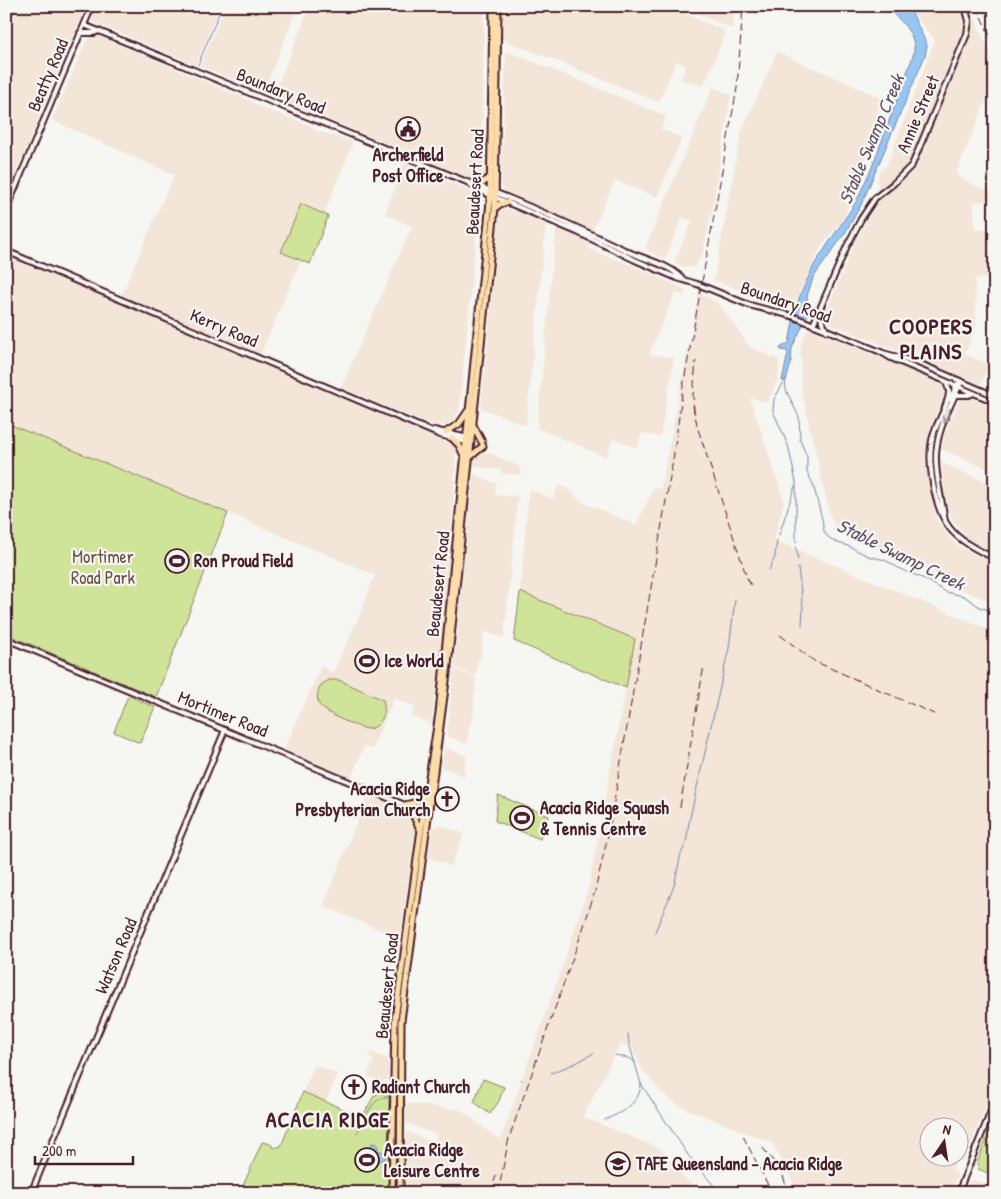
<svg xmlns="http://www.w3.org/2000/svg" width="1001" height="1199" viewBox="0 0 1001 1199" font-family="'Patrick Hand',sans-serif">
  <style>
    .built { fill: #f3e5d8; fill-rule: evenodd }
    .green { fill: #cfe499; stroke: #8c8262 }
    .water { fill: #98c6f3; stroke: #7983a3 }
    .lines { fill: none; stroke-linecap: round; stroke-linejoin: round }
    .stream { stroke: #7983a3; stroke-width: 1 }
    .taxiway { stroke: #a08a8e; stroke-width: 9 }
    .secondary-casing { stroke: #4a1f2b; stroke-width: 8 }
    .highway-casing { stroke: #4a1f2b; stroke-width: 9 }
    .secondary { stroke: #f6f6f2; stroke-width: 4 }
    .highway { stroke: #fbddab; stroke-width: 5 }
    .rail { stroke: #4a1f2b; stroke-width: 1; stroke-dasharray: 8 4; stroke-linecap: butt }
    .secondary-bridge-casing { stroke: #4a1f2b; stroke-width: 8; stroke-linecap: butt }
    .secondary-bridge { stroke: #f6f6f2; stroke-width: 4 }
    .oneway { stroke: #a99598 }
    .labels { text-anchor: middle; stroke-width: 4.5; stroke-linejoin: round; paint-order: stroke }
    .street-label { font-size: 18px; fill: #4a1f2b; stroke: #f6f6f2 }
    .poi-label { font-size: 18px; font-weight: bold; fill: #4a1f2b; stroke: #f6f6f2; text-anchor: start }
    .park-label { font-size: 18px; fill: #6b5046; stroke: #f6f6f2 }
    .water-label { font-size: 19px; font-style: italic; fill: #615167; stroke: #f6f6f2 }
    .district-label { font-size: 22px; font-weight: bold; letter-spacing: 1px; fill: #4a1f2b; stroke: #f6f6f2 }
  </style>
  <rect width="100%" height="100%" fill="#f6f6f2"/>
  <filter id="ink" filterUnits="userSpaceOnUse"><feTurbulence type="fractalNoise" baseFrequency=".02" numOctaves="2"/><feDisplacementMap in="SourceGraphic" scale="10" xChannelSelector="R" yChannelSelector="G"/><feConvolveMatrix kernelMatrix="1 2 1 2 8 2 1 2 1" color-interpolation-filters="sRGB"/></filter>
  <g filter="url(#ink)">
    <path class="built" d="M6,6h80l-80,191z
      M97,6h123l-24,59 -105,-44z
      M225,6h73l-34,85h-3l-61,-25z
      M310,6h174l-2,125 3,10v34l-3,5 -11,-1 -198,-83z
      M503,6h163l57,24 2,4 -22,53 -22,-8 5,-14 -10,-4 -17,41 -157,-63z
      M680,6h54l-1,23z
      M904,6h65l26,57v15l-39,96 15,10 22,8 2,4v4l-21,2 1,27h20v48l-20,2 1,46 -11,29 24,11 -8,19 -153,-61 -4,-7 31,-73 20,-37 4,-34 8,-7 48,-125 -24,-29z
      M94,36l7,1 152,65 2,3 57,21 3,4 38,12 -29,72 -23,-10 -20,48 20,8 -44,102 199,85 -8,158 -17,119 -20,-8 4,-9 -21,-9 -22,51 -8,-3 -13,32 -67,-28 37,-84 12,7 29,-63 13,-35 -147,-62 -216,-88 -6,12v-180l7,1 105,45 56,-128 -122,-55 34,-78 3,-4z
      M506,51l160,65 -5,13 21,9 -25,59 -42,-17 -22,50 -87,-37 -5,-8z
      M777,52l104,46 -11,48 -27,74 -22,26 -28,60 -15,-1 -64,-25 27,-147z
      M713,87l18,8 -19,116 -10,44 -8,12h-10l-10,-5 18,-41 -10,-4 -17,42 -18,-9 -1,-4z
      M404,163l74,31 2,4 -21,213 -4,8 -11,7 -15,-2 -88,-36 71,-162 -27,-12z
      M503,207l43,16 -20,202 -45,-17 19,-198z
      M556,229h4l30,14 -2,5 57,23 40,19v5l-10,-2 -26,61 25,4 -14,79 -18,-4 -5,15 -24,-10 -7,19 -69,-29z
      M699,293l19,10 32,44 29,13 -1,20 -11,22 -17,-4 34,103 -10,39 221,92v452l-30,74 -4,3 -5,-1 -4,10 4,2 1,4 -6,17h-155v-6l-24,-44 -90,-36 -12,-8 -10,-8 -18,-22 -10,-22 -12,-3 -37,73 78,32 24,30 19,14h-299l1,-60 2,-1 25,11 4,-8 -31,-12 -1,-20 56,7 35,27 5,2 64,-180 24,-73 46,-247 -115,-47 9,-103 24,10 6,-14 11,5 10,11 56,24 18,-37 7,1zM928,1126h30v30h-30z
      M808,328l128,53 7,6 1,8 -14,34 -5,29 10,56 3,9 17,21 18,10 22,9v40l-55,-22 1,-6 -95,-39 -8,-5 -8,-15 -29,-128v-43z
      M961,398l11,1 23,9v64l-54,-23 3,-12 15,-37z
      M482,453h7l31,14v8l-19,-2v-3l-27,-4 3,-10z
      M942,463l53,23v66l-18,-7 -9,-6 -16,-21 -6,-12z
      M473,474l23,9 -1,12 23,2 -14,141 -20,-7 -3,27 -3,1 -2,17 -21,-8 -1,-3z
      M454,669l22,9 -3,40 -2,6 -2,1 -2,19 -20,-8z
      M444,747l22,9 -2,20 -23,-9z
      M370,796l29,12 15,18 1,8 -15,104 -77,-32 44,-109z
      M440,825l24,9 -13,32 -23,-9 5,-29z
      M371,1052l17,7v17l-3,5h-5l-13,-5 7,-16 -5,-3z
      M315,1065l22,9 -11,28 -23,-10z
      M973,1181h3l19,7v5h-31l5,-11z"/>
    <path class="green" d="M301,204l27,12 -18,48 -29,-12z
      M11,425l217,88 -72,184 -150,-63v-197z
      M520,592l115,47 -9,49 -112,-47z
      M329,680h10l44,20c2,7 2,13 -1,19 -3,5 -6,8 -12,10 -9,1 -48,-17 -51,-25 -3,-6 -1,-14 2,-19z
      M129,696l26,11 -15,36 -26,-11 13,-34z
      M498,795l51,21 -9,23 -45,-18z
      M483,1079l21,8 -5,14 -9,13 -16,-12z
      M303,1092l59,25 12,-21 5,-3 10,3 -1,97h-148l22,-51 9,2 2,4 8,-2z
      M993,1122h2v54l-17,-7 -1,-6z"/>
    <path class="water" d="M884,6h20l7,5 16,34 -2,11 -64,149 -16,28 -32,45 -6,18 1,18 -16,34 -1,15 -5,18h-4l6,-28 -1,-2 -6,-1 -1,-2 9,-5 7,-37 5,-13 13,-28 42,-63 16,-35 41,-111c0,-3 2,-8 1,-12 -3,-16 -18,-28 -30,-38z
      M372,1143l5,1 1,6 5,2 3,3 -2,5h-4l-5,5h-5v-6l5,-5 -5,-6z"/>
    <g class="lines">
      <path class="stream" d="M198,65l24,-59
        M785,380l1,10 13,27 1,23 7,17v15l6,12 9,35 2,12 3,5 8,6 13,4 20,10 17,4 17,10 23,9 21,13 18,4 17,12 14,3
        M783,384l-9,15 -1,12 15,34 8,37v60
        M779,535l16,-49
        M796,547l2,13
        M798,568l5,40 -1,17
        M769,570l6,-13 2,-17
        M655,932l19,-46 7,-32 5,-11 3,-21 40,-174 6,-48
        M628,1034l1,9 12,41 47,71 32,38
        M615,1055l16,4 5,4
        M551,1073l25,-10 18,-10
        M521,1080h1
        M605,1120c17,-8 35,-16 36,-36
        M357,1133c9,-14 13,-36 32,-36"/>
      <path class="taxiway" d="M6,20l6,-14"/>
      <g class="secondary-casing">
        <path id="secondary" d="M84,25l383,157 12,4c51,20 102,43 152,67 17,7 38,12 51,25
          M80,33h14l5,-2
          M471,185l19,10 87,37 58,28 42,18 20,6
          M6,210l86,-204
          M6,251l434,184 26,7
          M710,289l39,16 43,11 89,36 10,6 104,44
          M820,310l2,12 5,9
          M813,325l34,-79 14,-27 14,-21 18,-14 19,-19 55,-131 2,-13 -4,-15
          M883,353l33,9 79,34
          M945,381c2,4 4,7 4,11 0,13 -13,31 -16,44 -4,14 -3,28 -1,42 7,46 20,62 63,80
          M955,395h14l5,-2
          M947,401l4,-3 6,-14
          M434,430l34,8
          M945,521c-3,-21 -9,-41 -9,-62 -1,-26 15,-54 25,-77
          M6,639l418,174
          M31,1193l194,-463
          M958,1193l37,-92"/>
      </g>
      <g class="highway-casing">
        <path id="highway" d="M479,186l11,-9
          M495,208l5,-4 8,-2
          M473,425l9,17
          M446,432l13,-8 9,-13
          M452,438l7,7 5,11
          M470,457l13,-11
          M405,805l12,-3 9,-8
          M409,807l11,22
          M392,1193l3,-174 26,-190 18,-116 51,-512 3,-195
          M400,1193l1,-172 47,-355 47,-458 3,-202"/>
      </g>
      <use href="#secondary" class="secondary"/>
      <use href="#highway" class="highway"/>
      <path class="rail" d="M976,6l19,41
        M693,406l5,23 49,149 5,9
        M694,412l-1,-16 3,-35
        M780,635l34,26 120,53
        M680,807l24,-142
        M743,1136l29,57
        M762,1147l20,25 6,21
        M490,1193l6,-17
        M498,1193l11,-55 74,-209 12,-38 14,-60 64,-371 10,-73 54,-299 6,-82"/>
      <g class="secondary-bridge-casing">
        <path id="secondary-bridge" d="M697,284l13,5"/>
      </g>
      <use href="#secondary-bridge" class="secondary-bridge"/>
    </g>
    <defs><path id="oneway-shaft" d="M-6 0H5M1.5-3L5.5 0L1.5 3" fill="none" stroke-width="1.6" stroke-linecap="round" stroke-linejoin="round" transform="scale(1.25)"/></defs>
    <use class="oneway" href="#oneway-shaft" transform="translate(947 416) rotate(112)"/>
  </g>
  <defs>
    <g id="civic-ring" transform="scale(1.25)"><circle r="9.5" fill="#f6f6f2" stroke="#4a1f2b" stroke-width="1.5"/><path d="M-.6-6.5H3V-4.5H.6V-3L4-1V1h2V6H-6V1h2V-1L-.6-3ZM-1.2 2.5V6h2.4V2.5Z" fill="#4a1f2b"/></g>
    <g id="stadium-ring" transform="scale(1.25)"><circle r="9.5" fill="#f6f6f2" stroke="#4a1f2b" stroke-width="1.5"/><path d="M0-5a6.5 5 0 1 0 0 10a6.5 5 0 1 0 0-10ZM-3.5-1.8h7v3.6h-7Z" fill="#4a1f2b"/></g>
    <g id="church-ring" transform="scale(1.25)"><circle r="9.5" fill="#f6f6f2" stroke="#4a1f2b" stroke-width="1.5"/><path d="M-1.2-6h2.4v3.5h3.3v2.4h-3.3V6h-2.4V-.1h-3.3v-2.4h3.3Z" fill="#4a1f2b"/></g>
    <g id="university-ring" transform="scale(1.25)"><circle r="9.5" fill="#f6f6f2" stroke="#4a1f2b" stroke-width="1.5"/><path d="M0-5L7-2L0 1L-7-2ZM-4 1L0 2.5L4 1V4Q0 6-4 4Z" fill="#4a1f2b"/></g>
  </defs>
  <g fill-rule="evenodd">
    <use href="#civic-ring" x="408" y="129"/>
    <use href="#stadium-ring" x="177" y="561"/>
    <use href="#stadium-ring" x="367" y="661"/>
    <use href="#church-ring" x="447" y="799"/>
    <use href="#stadium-ring" x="522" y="818"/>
    <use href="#church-ring" x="354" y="1087"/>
    <use href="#stadium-ring" x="367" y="1160"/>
    <use href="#university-ring" x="618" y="1164"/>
  </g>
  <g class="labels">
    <g class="street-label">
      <text transform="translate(48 75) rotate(-67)" y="6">Beatty Road</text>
      <text transform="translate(281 91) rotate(22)" y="6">Boundary Road</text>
      <text transform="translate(918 114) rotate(-67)" y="6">Annie Street</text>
      <text transform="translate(475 182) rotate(-87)" y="6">Beaudesert Road</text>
      <text transform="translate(786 302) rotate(19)" y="6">Boundary Road</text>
      <text transform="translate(224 328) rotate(23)" y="6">Kerry Road</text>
      <text transform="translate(438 584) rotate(-84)" y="6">Beaudesert Road</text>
      <text transform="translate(223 714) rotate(22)" y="6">Mortimer Road</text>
      <text transform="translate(116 956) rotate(-67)" y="6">Watson Road</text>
      <text transform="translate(387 986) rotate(-84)" y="6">Beaudesert Road</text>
    </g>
    <g class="poi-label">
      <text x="408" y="161" text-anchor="middle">Archerfield<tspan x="408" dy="21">Post Office</tspan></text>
      <text x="194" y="567">Ron Proud Field</text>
      <text x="384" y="667">Ice World</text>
      <text x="430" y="795" text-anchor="end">Acacia Ridge<tspan x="430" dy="21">Presbyterian Church</tspan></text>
      <text x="540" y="814">Acacia Ridge Squash<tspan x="540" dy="21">&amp; Tennis Centre</tspan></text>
      <text x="372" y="1093">Radiant Church</text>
      <text x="384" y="1156">Acacia Ridge<tspan x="384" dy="21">Leisure Centre</tspan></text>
      <text x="636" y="1170">TAFE Queensland - Acacia Ridge</text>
    </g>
    <g class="park-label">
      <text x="103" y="563">Mortimer<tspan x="103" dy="21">Road Park</tspan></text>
    </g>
    <g class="water-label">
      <text transform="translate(871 139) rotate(-67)" y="7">Stable Swamp Creek</text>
      <text transform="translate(901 554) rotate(26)" y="7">Stable Swamp Creek</text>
    </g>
    <g class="district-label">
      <text x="931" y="334">COOPERS<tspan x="931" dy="25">PLAINS</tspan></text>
      <text x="328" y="1127">ACACIA RIDGE</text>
    </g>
  </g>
  <rect width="1001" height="1199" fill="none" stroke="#f6f6f2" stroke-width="25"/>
  <rect x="12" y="12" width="976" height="1174" fill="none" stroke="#4a1f2b" stroke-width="2" filter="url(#ink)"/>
  <g transform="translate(944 1142) rotate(13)"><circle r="24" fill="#f6f6f2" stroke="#b1a0a2"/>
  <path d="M0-4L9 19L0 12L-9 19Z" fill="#4a1f2b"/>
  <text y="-8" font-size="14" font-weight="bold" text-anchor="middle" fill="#4a1f2b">N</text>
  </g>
  <path d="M35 1156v8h98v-8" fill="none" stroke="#4a1f2b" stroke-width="2.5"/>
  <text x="42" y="1156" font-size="15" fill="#4a1f2b" stroke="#f6f6f2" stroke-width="4" paint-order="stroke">200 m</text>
</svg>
